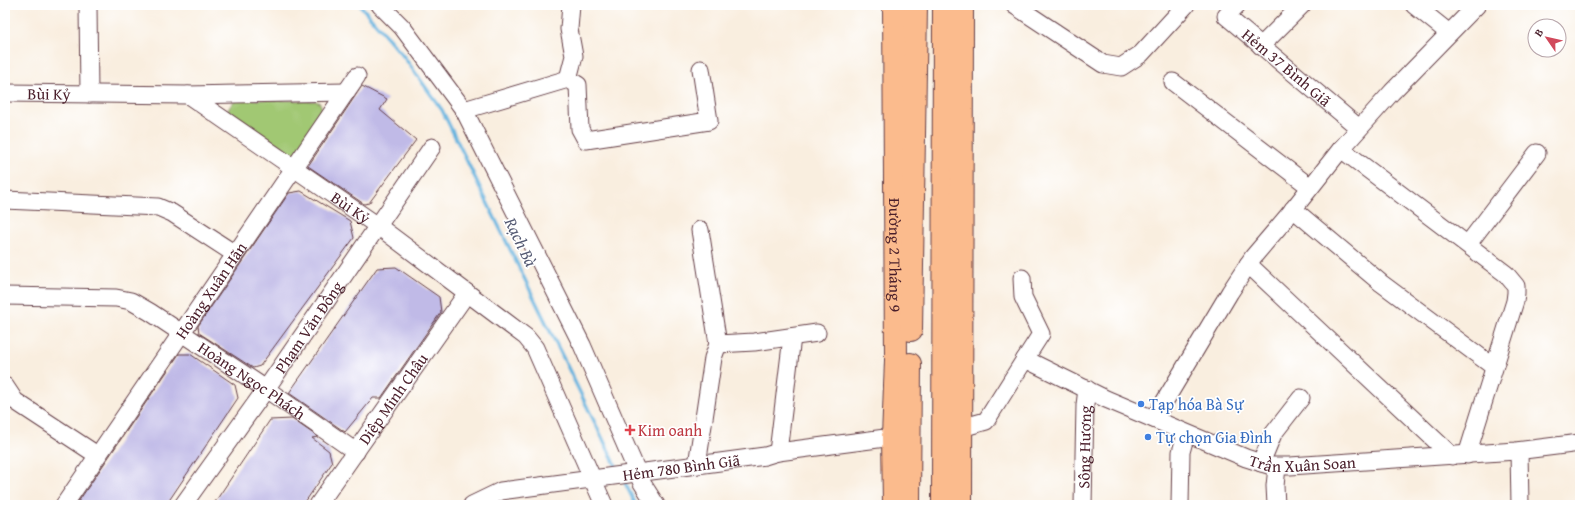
<svg xmlns="http://www.w3.org/2000/svg" width="1585" height="510" viewBox="0 0 1585 510" font-family="'Gentium Book Plus',serif">
  <style>
    .green { fill: #a1c873; stroke: #76744f }
    .lines { fill: none; stroke-linecap: round; stroke-linejoin: round }
    .stream { stroke: #64b2de; stroke-width: 3.5 }
    .building { fill: #c0bae7 }
    .minor-casing { stroke: #643e46; stroke-width: 19 }
    .major-casing { stroke: #643e46; stroke-width: 24 }
    .minor { stroke: #fff; stroke-width: 17 }
    .major { stroke: #fbbb8d; stroke-width: 22 }
    .shop-dot { fill: #3f7fe0; stroke: #fff; stroke-width: 1.5 }
    .health-dot { fill: #e0444e; stroke: #fff; stroke-width: 1.5 }
    .labels { text-anchor: middle; stroke-width: 3.5; stroke-linejoin: round; paint-order: stroke }
    .street-label { font-size: 16px; fill: #4a1f2b; stroke: #fff }
    .shop-label { font-size: 16px; fill: #366cbe; stroke: #fff; text-anchor: start }
    .health-label { font-size: 16px; fill: #be3a42; stroke: #fff; text-anchor: start }
    .water-label { font-size: 17px; font-style: italic; fill: #545a73; stroke: #fff }
  </style>
  <rect width="100%" height="100%" fill="#fff"/>
  <filter id="ink" filterUnits="userSpaceOnUse"><feTurbulence type="fractalNoise" baseFrequency=".025" numOctaves="2"/><feDisplacementMap in="SourceGraphic" scale="8" xChannelSelector="R" yChannelSelector="G"/><feConvolveMatrix kernelMatrix="1 2 1 2 8 2 1 2 1" color-interpolation-filters="sRGB"/></filter>
  <filter id="wash" filterUnits="userSpaceOnUse"><feTurbulence type="fractalNoise" baseFrequency=".012" numOctaves="4" result="noise"/><feDisplacementMap in="SourceGraphic" scale="16" xChannelSelector="R" yChannelSelector="G"/><feGaussianBlur stdDeviation="0.9" result="paint"/><feColorMatrix in="noise" values="0 0 0 0 0 0 0 0 0 0 0 0 0 0 0 0 0 1.4 0 .05"/><feComposite in="paint" operator="in"/></filter>
  <g filter="url(#wash)">
    <rect width="100%" height="100%" fill="#f9eedf"/>
    <path class="green" d="M236,99l80,2 4,2 3,9 -27,44 -12,-3 -58,-40 5,-8z"/>
    <g class="lines">
      <path class="stream" d="M360,5l44,52 38,53 176,360
        M623,479l13,26"/>
    </g>
    <g id="blocks">
      <path class="building" d="M362,86l25,13 -7,11 36,30 -47,63 -5,1 -56,-38z
        M301,191l49,30 4,17 -94,128 -7,2 -54,-35 -1,-7 91,-133z
        M396,267l43,30 2,15 -60,86h-8l-28,34 -56,-39 88,-125z
        M179,354h11l45,31 3,13 -72,107h-90z
        M292,419l26,18 -6,1 17,13 3,12 -29,42h-90l57,-85z"/>
    </g>
  </g>
  <g filter="url(#ink)">
    <use href="#blocks" fill-opacity="0" stroke="#643e46" stroke-width="1"/>
    <g class="lines">
      <g class="minor-casing">
        <g id="minor">
          <path d="M88,5l1,89"/>
          <path d="M380,5l22,22 62,83 118,235 60,138 14,22"/>
          <path d="M1014,5l89,59 18,3 20,-13 45,-49"/>
          <path id="s1" d="M1237,5l-11,11 133,112"/>
          <path d="M1414,5l35,28"/>
          <path d="M1261,46l41,-41"/>
          <path d="M568,79l6,-23 -5,-27 2,-24"/>
          <path d="M1173,82l137,105"/>
          <path id="s2" d="M5,93l183,2 158,-3"/>
          <path id="s3" d="M188,95l190,131 148,111 9,11 69,157"/>
          <path d="M464,110l104,-31 10,6 2,44 6,11 123,-19 -8,-52"/>
          <path d="M1341,149l165,125 10,12v7l-1,8 -48,154"/>
          <path d="M5,200l153,7 14,6 63,41"/>
          <path d="M1293,209l88,74 113,84"/>
          <path d="M1468,244l69,-91"/>
          <path d="M1248,264l204,192"/>
          <path d="M1022,278l1,19 18,37 -16,25"/>
          <path id="s4" d="M5,296l111,2 15,3 19,11 116,77 90,63"/>
          <path d="M718,344l36,-2 63,-9"/>
          <path d="M5,386l10,15 82,54"/>
          <path d="M1154,419l76,-127 23,-35 34,-40 54,-68 51,-57 85,-87"/>
          <path id="s5" d="M961,428l25,-7 39,-62 81,40 140,59 25,8h19l226,-15 64,-8"/>
          <path d="M1519,451l1,54"/>
          <path d="M778,452l14,-115"/>
          <path d="M1261,463l12,-29 28,-36"/>
          <path d="M697,465l16,-107 5,-14 -18,-114"/>
          <path id="s6" d="M64,505l293,-429"/>
          <path id="s7" d="M183,505l83,-116 166,-242"/>
          <path id="s8" d="M318,505l149,-212"/>
          <path id="s9" d="M472,505l29,-14 264,-35 13,-4 115,-15"/>
          <path id="s10" d="M1083,505l2,-100 2,-16"/>
          <path d="M1180,505l1,-53 5,-18"/>
          <path d="M1276,505l-1,-19 2,-19"/>
        </g>
      </g>
      <g class="major-casing">
        <g id="major">
          <path id="s11" d="M894,5l2,355 -3,77 1,68"/>
          <path d="M911,330l5,-325"/>
          <path d="M909,505l1,-141"/>
          <path d="M943,505l1,-500"/>
          <path d="M961,505l1,-500"/>
        </g>
      </g>
      <use href="#minor" class="minor"/>
      <use href="#major" class="major"/>
    </g>
  </g>
  <g class="shop-dot">
    <circle cx="1141" cy="404" r="4"/>
    <circle cx="1148" cy="437" r="4"/>
  </g>
  <path class="health-dot" d="M628 424h4v4h4v4h-4v4h-4v-4h-4v-4h4z"/>
  <g class="labels">
    <g class="street-label">
      <text dy="6" stroke="none"><textPath href="#s1" startOffset="95">Hẻm 37 Bình Giã</textPath></text>
      <text dy="6" stroke="none"><textPath href="#s2" startOffset="44">Bùi Kỷ</textPath></text>
      <text dy="6" stroke="none"><textPath href="#s3" startOffset="198">Bùi Kỷ</textPath></text>
      <text dy="6" stroke="none"><textPath href="#s11" startOffset="250">Đường 2 Tháng 9</textPath></text>
      <text dy="6" stroke="none"><textPath href="#s6" startOffset="260">Hoàng Xuân Hãn</textPath></text>
      <text dy="6" stroke="none"><textPath href="#s7" startOffset="218">Phạm Văn Đồng</textPath></text>
      <text dy="6" stroke="none"><textPath href="#s4" startOffset="271">Hoàng Ngọc Phách</textPath></text>
      <text dy="6" stroke="none"><textPath href="#s8" startOffset="130">Diệp Minh Châu</textPath></text>
      <text dy="6" stroke="none"><textPath href="#s10" startOffset="58">Sông Hương</textPath></text>
      <text dy="6" stroke="none"><textPath href="#s5" startOffset="399">Trần Xuân Soạn</textPath></text>
      <text dy="6" stroke="none"><textPath href="#s9" startOffset="214">Hẻm 780 Bình Giã</textPath></text>
    </g>
    <g class="shop-label">
      <text x="1149" y="410">Tạp hóa Bà Sự</text>
      <text x="1156" y="443">Tự chọn Gia Đình</text>
    </g>
    <g class="health-label">
      <text x="638" y="436">Kim oanh</text>
    </g>
    <g class="water-label">
      <text transform="translate(521 242) rotate(64)" y="6">Rạch Bà</text>
    </g>
  </g>
  <rect width="1585" height="510" fill="none" stroke="#fff" stroke-width="20"/>
  <g transform="translate(1547 38) rotate(304)"><circle r="19" fill="#ffffff" stroke="#b7a5aa"/>
  <path d="M0-3L7 15L0 10L-7 15Z" fill="#d1495b"/>
  <text y="-6" font-size="11" font-weight="bold" text-anchor="middle" fill="#4a1f2b">B</text>
  </g>
</svg>
